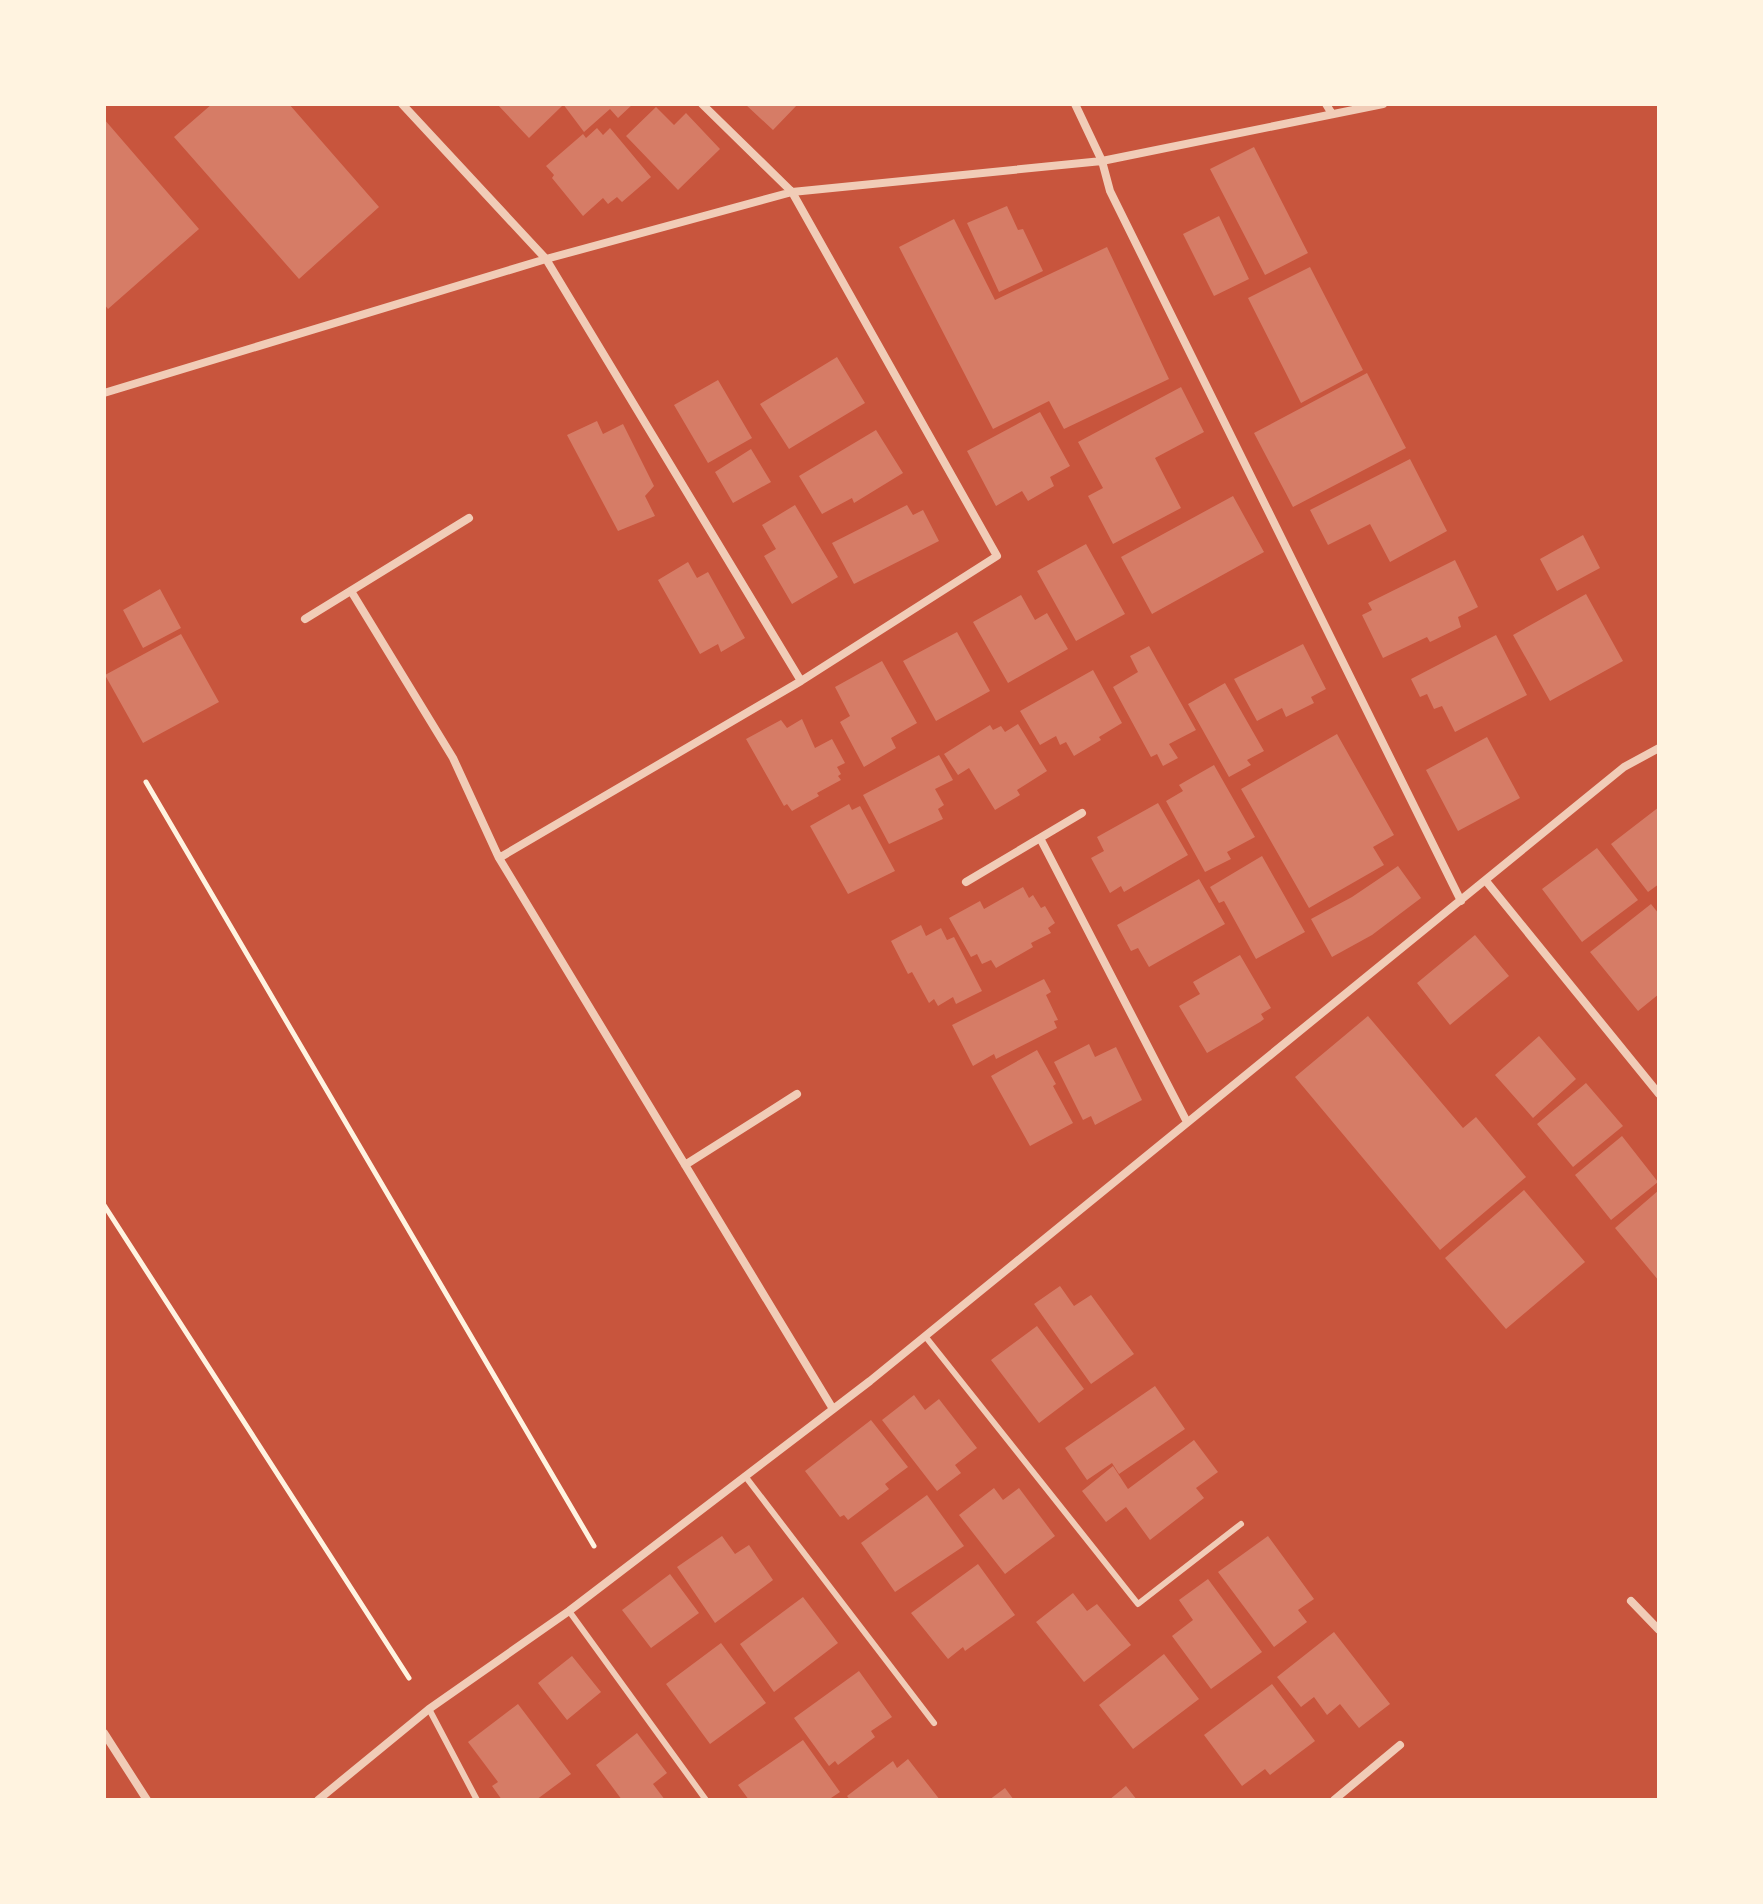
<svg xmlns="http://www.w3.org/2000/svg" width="1763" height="1904" viewBox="0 0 1763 1904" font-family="'Golos Text',sans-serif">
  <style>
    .building { fill: #d67c66 }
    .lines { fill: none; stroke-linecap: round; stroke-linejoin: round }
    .path { stroke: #fff3e0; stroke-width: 5 }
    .service { stroke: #f1ccb7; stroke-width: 6 }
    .minor { stroke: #f1ccb7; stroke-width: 8 }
  </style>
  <rect width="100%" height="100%" fill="#c8553d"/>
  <path class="building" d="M212,104h77l90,103 -80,72 -125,-142z
    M497,104h62l3,2 -33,32z
    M563,104h70l-15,14 -8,-9 -26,23z
    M745,104h53l-25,26z
    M656,107l18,18 12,-12 34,36 -42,41 -52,-54z
    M104,119l95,110 -91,80 -4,-5z
    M597,128l6,7 7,-7 41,49 -29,25 -5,-5 -9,7 -5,-6 -20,18 -31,-38 2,-3 -8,-9 37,-32 3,4z
    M1254,147l54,106 -43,22 -55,-106z
    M1007,206l11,24 5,-1 20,42 -44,21 -32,-69z
    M1219,216l30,63 -35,17 -31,-62z
    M954,219l41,81 112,-53 62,132 -105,50 -15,-28 -56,28 -94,-182z
    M1310,267l53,103 -62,33 -53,-105z
    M837,357l28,46 -76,46 -29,-45z
    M1367,373l39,75 -113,59 -39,-74z
    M718,380l34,58 -44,25 -34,-58z
    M1181,387l23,45 -49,26 26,50 -68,36 -25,-48 15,-8 -25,-46z
    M1040,412l30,54 -20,11 4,9 -26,15 -6,-10 -26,15 -29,-55z
    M597,421l6,13 20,-10 31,62 -9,10 10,20 -37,15 -51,-96z
    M876,430l27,43 -49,30 -2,-5 -30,16 -23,-38z
    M751,449l20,33 -38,21 -18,-31z
    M1410,459l37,72 -57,31 -20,-38 -42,21 -18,-35z
    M1233,496l31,56 -112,62 -31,-57z
    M795,505l43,72 -46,27 -28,-48 12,-7 -14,-24z
    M907,505l6,10 10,-5 16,31 -85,43 -22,-41z
    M1583,535l17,33 -43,23 -17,-32z
    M1086,544l39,70 -49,27 -39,-70z
    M1455,560l23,47 -20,10 3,10 -31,15 -3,-5 -44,21 -21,-43 10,-5 -4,-7z
    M688,562l9,16 11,-6 37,66 -24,14 -3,-8 -18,10 -42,-74z
    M160,589l21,39 -38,20 -20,-38z
    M1586,594l37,67 -73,40 -37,-66z
    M1021,595l14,25 12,-7 21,36 -60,34 -35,-61z
    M957,632l33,59 -54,30 -33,-60z
    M181,634l38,68 -76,41 -38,-68z
    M1496,635l31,60 -72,37 -13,-26 -8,3 -7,-15 -7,3 -9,-18z
    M1303,644l23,45 -15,8 3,6 -28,14 -4,-9 -25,13 -23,-42z
    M1149,646l47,84 -27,14 9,14 -15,8 -6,-12 -6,3 -38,-70 25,-15 -8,-16z
    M882,661l35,62 -26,15 5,10 -32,19 -24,-45 10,-6 -15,-29z
    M1093,670l29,53 -23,14 2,3 -27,16 -8,-14 -6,3 -4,-9 -16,9 -20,-34z
    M1225,683l39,68 -17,9 4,5 -22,12 -41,-73z
    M802,719l13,29 17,-9 13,24 -8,4 4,7 -3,2 3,4 -24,13 2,3 -27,15 -5,-7 -3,2 -38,-67 35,-19 6,8z
    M1018,724l29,47 -30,19 3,5 -25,15 -26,-42 -11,7 -14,-21 46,-29 3,5 8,-4 4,6z
    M1337,734l57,101 -21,12 11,18 -75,43 -68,-119z
    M1487,737l33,61 -62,33 -32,-61z
    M939,755l14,25 -18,9 9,16 -6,4 5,10 -54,25 -26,-49z
    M1214,765l41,72 -28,15 4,7 -26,13 -39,-71 17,-10 -4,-6z
    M1158,803l30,52 -64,37 -3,-6 -11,7 -19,-35 13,-7 -7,-14z
    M849,804l3,6 8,-4 35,65 -47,23 -38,-68z
    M1659,807v77l-11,8 -37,-48z
    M1597,848l41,52 -56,42 -40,-53z
    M1262,856l43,76 -49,27 -32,-58 -5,2 -9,-16z
    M1398,866l23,32 -49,37 -40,22 -21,-38 41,-22z
    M1199,879l26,45 -76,43 -11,-19 -7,3 -14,-26z
    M1023,887l6,11 4,-3 8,13 4,-2 10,17 -7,5 3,5 -20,10 2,4 -37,21 -5,-8 -9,4 -5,-10 -6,3 -22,-39 31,-17 4,8z
    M1651,904l8,10v80l-21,17 -48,-59z
    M921,925l5,11 15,-8 6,12 7,-3 28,54 -26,13 -3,-7 -15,9 -4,-7 -5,4 -17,-31 -4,2 -17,-33z
    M1475,935l34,41 -59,49 -33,-42z
    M1240,955l31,53 -10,6 3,5 -4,3 -53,31 -28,-47 21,-12 -7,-12z
    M1044,979l7,13 -5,3 12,25 -4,1 3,7 -61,31 -2,-5 -21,12 -21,-41z
    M1368,1016l95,112 13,-11 50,60 -86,73 -145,-173z
    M1539,1036l37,43 -43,39 -38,-43z
    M1089,1044l6,13 21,-10 26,53 -47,25 -4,-9 -8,4 -29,-58z
    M1037,1050l19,34 -3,2 20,37 -43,23 -39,-70z
    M1586,1083l37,43 -50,41 -36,-43z
    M1622,1136l36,46 -47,38 -36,-45z
    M1524,1190l61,72 -79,67 -61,-71z
    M1659,1190v91l-44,-53z
    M1060,1286l14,20 17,-11 43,59 -43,30 -57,-80z
    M1037,1326l47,63 -45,34 -48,-63z
    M1155,1386l30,43 -66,45 -7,-11 -25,17 -22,-32z
    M914,1395l11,15 14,-11 38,49 -22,17 6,8 -24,18 -55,-71z
    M871,1420l37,47 -23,17 4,5 -41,31 -4,-5 -4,2 -35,-46z
    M1194,1440l24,32 -22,16 8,10 -54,42 -24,-33 -20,15 -24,-31 31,-25 15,23z
    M994,1488l9,12 16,-12 36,48 -50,38 -46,-59z
    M927,1495l37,51 -69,46 -34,-49z
    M722,1536l13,18 14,-9 24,35 -58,43 -38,-56z
    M1268,1536l46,63 -16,11 9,12 -33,25 -56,-75z
    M978,1564l37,51 -50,36 -2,-4 -15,12 -37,-46z
    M670,1574l29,39 -48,35 -29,-38z
    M1208,1579l54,73 -51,37 -39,-53 21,-16 -14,-20z
    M1073,1593l14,18 10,-7 34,41 -47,37 -48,-60z
    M803,1597l35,46 -64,49 -34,-48z
    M1334,1632l56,72 -31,24 -19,-24 -13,11 -13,-18 -13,10 -24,-30z
    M721,1643l45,60 -56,41 -44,-60z
    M1164,1654l35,45 -66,50 -34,-44z
    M572,1656l29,36 -34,28 -29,-37z
    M859,1671l33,46 -21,14 4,6 -37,28 -3,-4 -6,5 -35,-48z
    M1272,1684l43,57 -45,34 -5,-6 -23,17 -38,-51z
    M518,1704l53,70 -35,26h-34l-10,-14 6,-4 -30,-40z
    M637,1733l30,40 -14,11 12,16h-43l-26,-35z
    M803,1740l37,52 -12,8h-79l-11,-15z
    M908,1759l32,41h-90l-3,-4 46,-35 4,7z
    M1126,1786l11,14h-28z
    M1005,1788l9,12h-25z"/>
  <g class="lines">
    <path class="path" d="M146,782l448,764
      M104,1205l305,473"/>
    <path class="service" d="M925,1336l213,268 103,-80
      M745,1476l189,247
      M569,1611l137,189
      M429,1709l48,91"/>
    <path class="minor" d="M402,104l144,155 255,422 196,-125 -205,-364 -90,-88
      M1075,104l27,57 8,30 351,710
      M1326,104l6,10
      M104,393l442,-134 246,-67 310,-31 281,-57
      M351,591l102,167 46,100
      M305,619l164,-101
      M801,681l-302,177 334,551
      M1040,838l147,284
      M1486,881l173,213
      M966,882l116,-69
      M685,1165l112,-71
      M1631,1601l28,29
      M104,1733l43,67
      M318,1800l111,-91 140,-98 301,-230 754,-614 35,-19
      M1334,1800l66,-55"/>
  </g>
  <rect width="1763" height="1904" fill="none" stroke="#fff3e0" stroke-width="212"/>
</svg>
